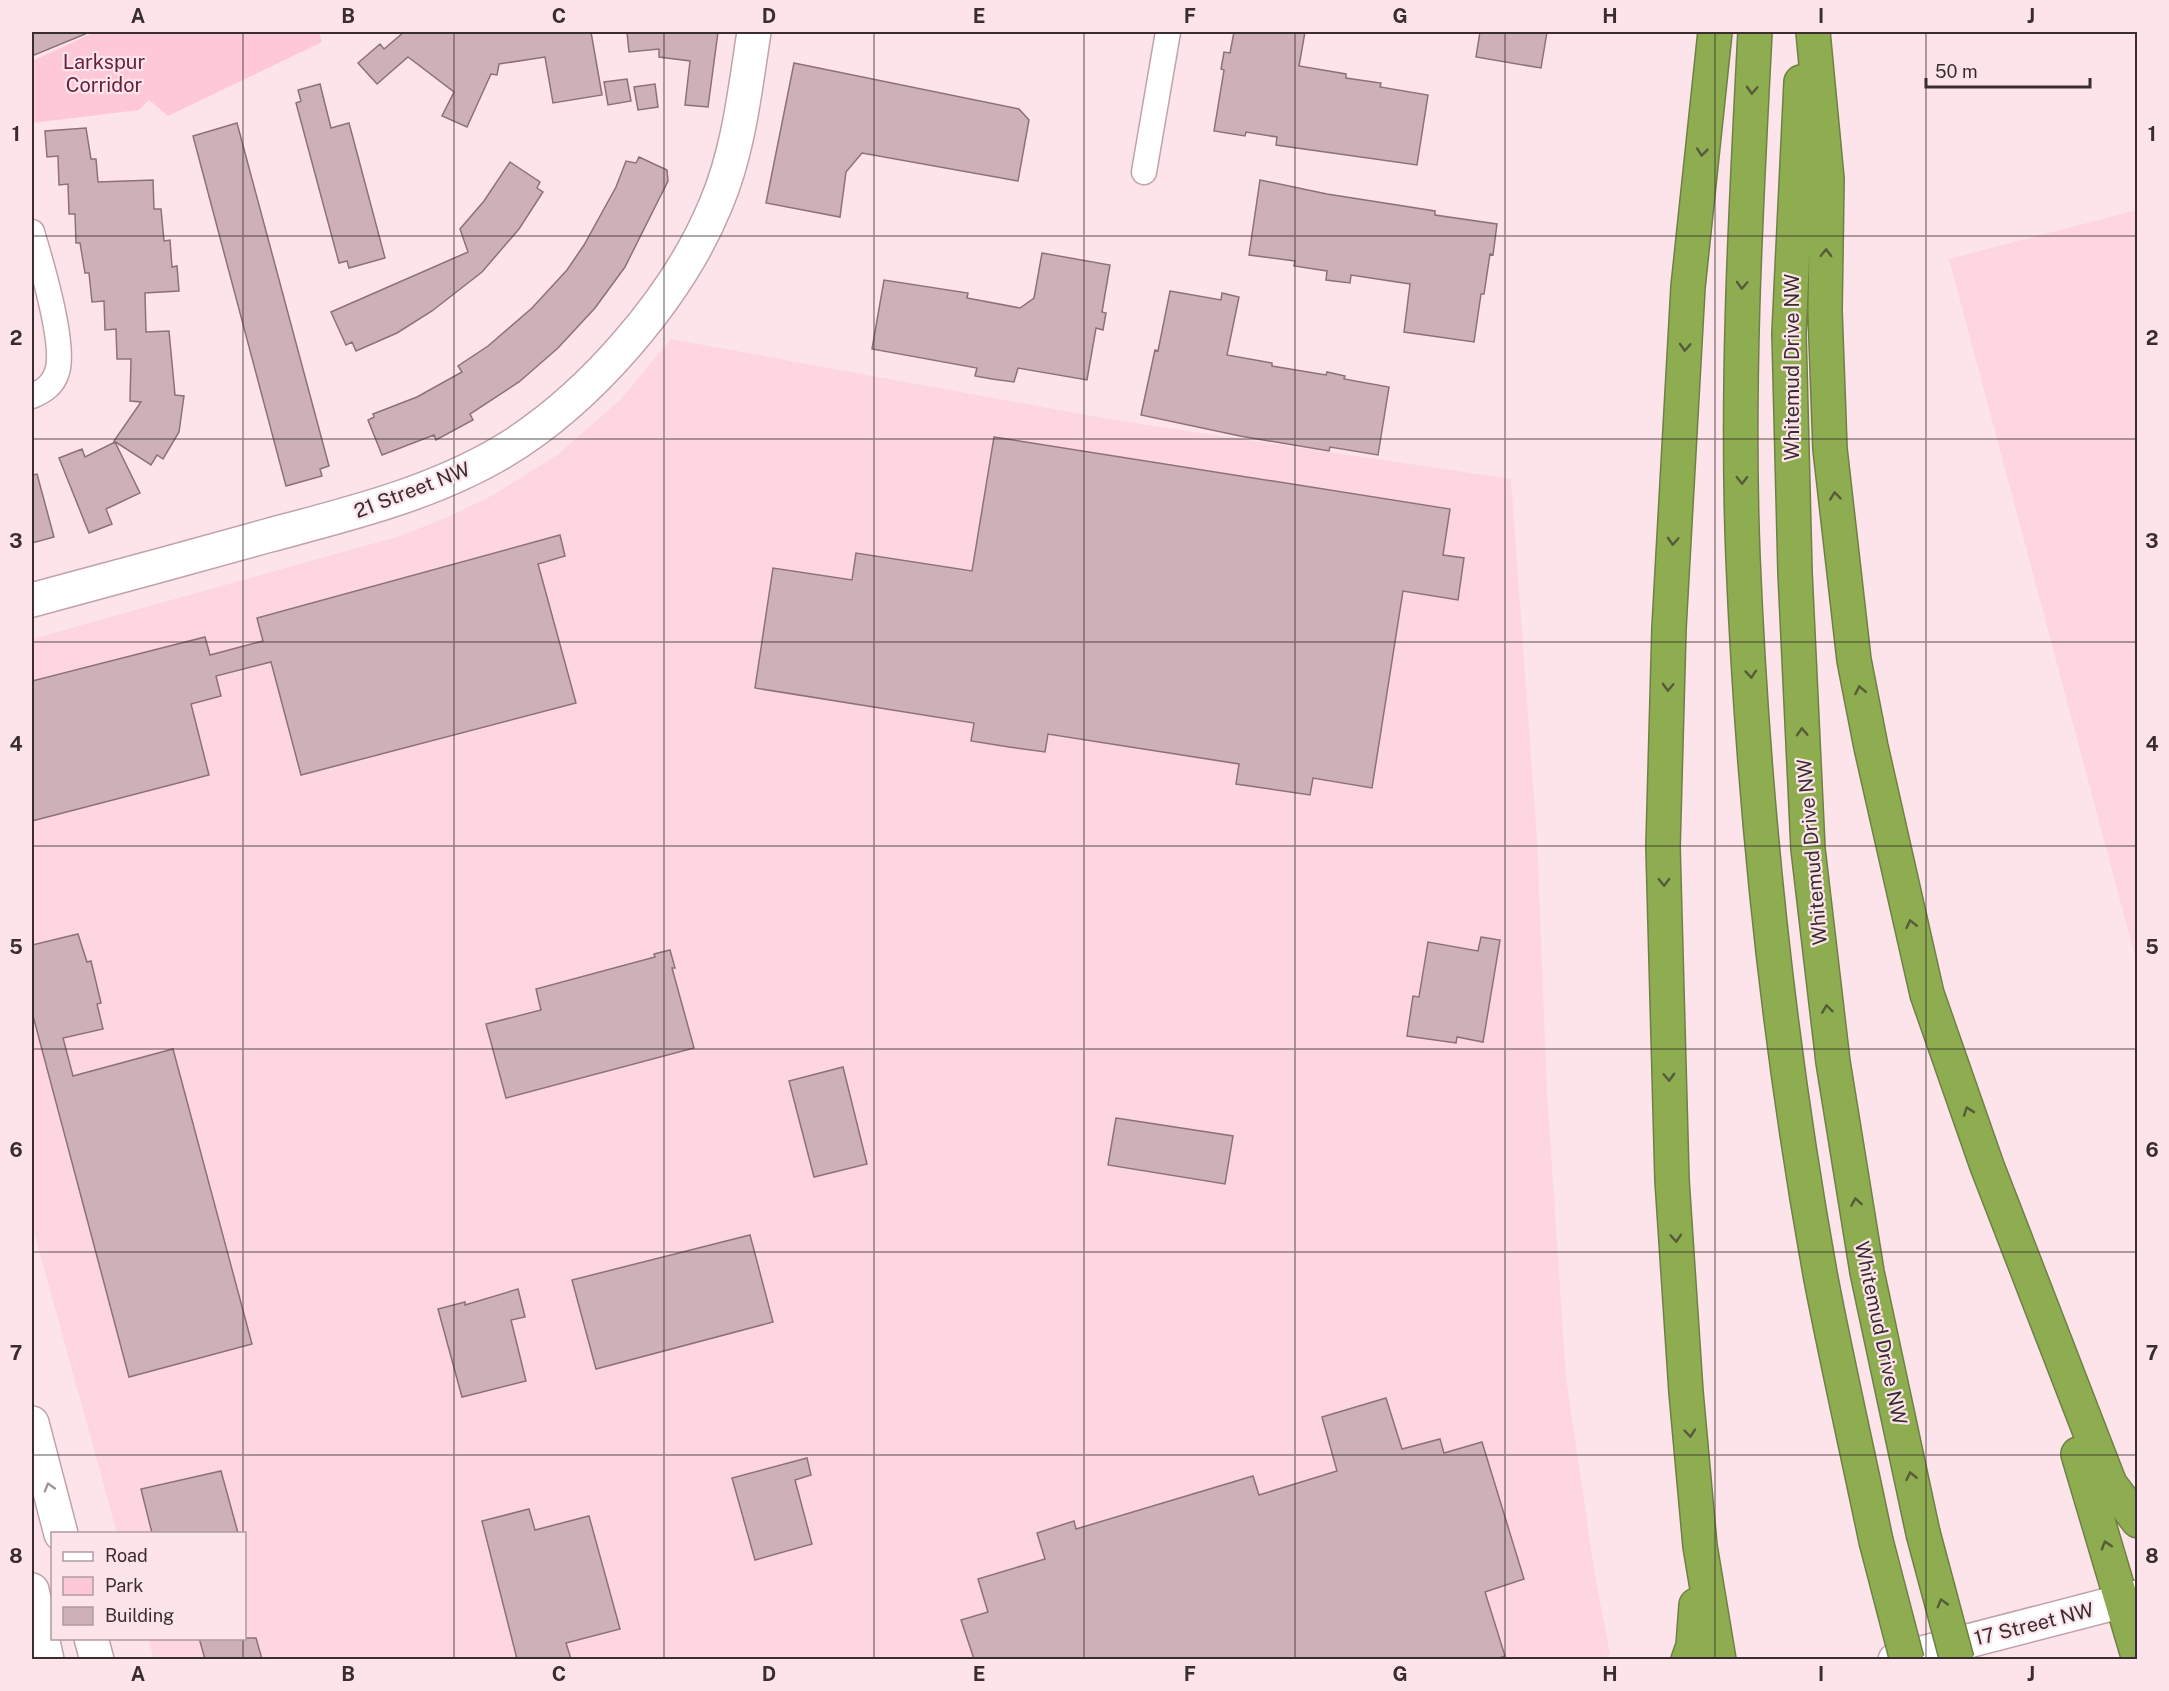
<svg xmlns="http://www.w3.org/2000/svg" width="2169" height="1691" viewBox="0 0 2169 1691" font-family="'Public Sans',sans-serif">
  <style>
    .built { fill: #fdd6e0 }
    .green { fill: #fec8d7 }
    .building { fill: #ceb0b8; stroke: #8d7179; stroke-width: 1.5 }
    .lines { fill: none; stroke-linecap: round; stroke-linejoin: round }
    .street-casing { stroke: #c0a2aa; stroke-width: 27 }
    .secondary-casing { stroke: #c0a2aa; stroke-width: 36 }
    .highway-casing { stroke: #708045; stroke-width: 36 }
    .street { stroke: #fff; stroke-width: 24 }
    .secondary { stroke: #fff; stroke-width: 33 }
    .highway { stroke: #8ead50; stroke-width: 33 }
    .highway-bridge-casing { stroke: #708045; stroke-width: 36; stroke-linecap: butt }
    .highway-bridge { stroke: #8ead50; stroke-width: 33 }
    .oneway { stroke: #575a3b }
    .oneway2 { stroke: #9c9698 }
    .grid { fill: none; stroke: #392d30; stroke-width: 1.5; stroke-opacity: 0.55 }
    .labels { text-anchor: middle; stroke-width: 4.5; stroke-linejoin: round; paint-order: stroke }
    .park-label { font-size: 20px; fill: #671e3b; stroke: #fde4eb }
    .street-label { font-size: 20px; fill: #392d30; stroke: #fde4eb }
    .neatline { fill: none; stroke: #392d30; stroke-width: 2 }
    .grid-label { font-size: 20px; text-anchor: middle; font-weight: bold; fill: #392d30 }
  </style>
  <rect width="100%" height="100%" fill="#fde4eb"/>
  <path class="built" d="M2137,210h1l-1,754 -188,-705z
    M671,339l443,81 397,59 26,361 10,252 19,286 29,197 15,79 -8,6 -1448,-1 -6,-20 96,-1v-104l-127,-1 -85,-308v-586l368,-103 48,-19 45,-22 64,-40 63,-55z"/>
  <path class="green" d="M95,32h224l3,10 -154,74 -19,-16 -10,10 -107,13v-62z"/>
  <path class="building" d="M32,32h58l-58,24z
    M404,32h187l11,63 -49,8 -8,-46 -46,7 -2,11 -6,-1 -24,53 -25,-11 12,-24 -46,-35 -31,27 -19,-21 22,-19 4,5z
    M627,32h91l-10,75 -23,-2 5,-44 -31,-4v-8l-30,3z
    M1234,32h71l-6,34 47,8v4l35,5 -1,4 48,8 -11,70 -141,-20 1,-8 -31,-5 -1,4 -31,-5 10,-61 -3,-1 3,-17 6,1z
    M1480,32h67l-6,36 -65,-11z
    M794,63l225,46 10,11 -11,61 -156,-28 -16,19 -6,45 -74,-14z
    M627,79l4,22 -23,4 -4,-23z
    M320,84l11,44 18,-5 36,135 -36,10 -2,-7 -8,2 -43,-160 5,-2 -3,-11z
    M655,84l3,23 -20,3 -4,-23z
    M237,123l92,343 -9,3 2,7 -36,10 -93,-350z
    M86,128l5,31h5l2,23 55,-2 1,29h7l3,32 6,-1 2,27 5,-1 2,25 -34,2 1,39 23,-1 6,64 9,1 -5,36 -16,27 -6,-4 -6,10 -37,-24 27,-39 -11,-1 1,-42h-14l-1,-30 -11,1 -1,-29 -12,1 -3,-29h-4l-5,-30h-4l-1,-29h-6l-1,-30 -9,1 -1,-29 -11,1 -2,-26z
    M639,157l28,13 1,11 -43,86 -30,41 -37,40 -39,34 -49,32 3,6 -37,20 -2,-5 -52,20 -14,-35 6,-3 -1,-3 44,-17 45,-25 -4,-6 30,-20 44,-38 35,-38 17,-25 32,-58 10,-26 10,2z
    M510,162l30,20 -3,6 6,4 -24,37 -37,43 -50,39 -35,22 -41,18 -4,-9 -6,3 -15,-33 137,-60 -8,-23 24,-28z
    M1260,180l67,14 108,17v4l62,9 -4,31 -3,-1 -6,40h-3l-7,48 -70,-10 6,-48 -59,-9 -1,8 -24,-3 1,-9 -33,-5 1,-5 -46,-6z
    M1042,253l68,12 -8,47 4,1 -3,17 -7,-2 -9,52 -69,-12 -4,14 -22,-3 -17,-3 2,-8 -105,-19 12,-69 84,13 -1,5 53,10 14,-10z
    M1170,291l51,9 1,-7 17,4 -12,58 45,8v3l54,9 1,-3 18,4 -1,3 45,8 -11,68 -48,-8 -1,4 -89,-15 -99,-21 14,-65 3,1z
    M994,437l456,72 -7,46 21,3 -6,42 -55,-9 -31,197 -59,-10 -3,17 -74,-11 3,-20 -191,-30 -3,18 -36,-5 -38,-6 3,-18 -219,-35 18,-120 79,12 4,-27 116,18z
    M115,442l25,51 -34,16 6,15 -23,9 -30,-75 23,-9 3,8z
    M37,474l17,63 -22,6v-68z
    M560,535l5,21 -27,8 38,139 -275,72 -30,-113 -55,14 5,20 -30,8 18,71 -177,46v-140l173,-44 5,18 53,-14 -6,-23z
    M78,934l9,28 4,-1 10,42 -4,1 6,25 -40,9 10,38 100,-27 79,295 -123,33 -97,-365v-67z
    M1481,937l19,3 -17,102 -26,-5 -1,6 -49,-7 6,-40 6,1 9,-55 50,9z
    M670,950l5,18h-3l22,80 -188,50 -20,-74 55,-14 -5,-21 119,-32 -1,-3z
    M843,1067l24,97 -53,13 -25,-96z
    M1116,1118l117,18 -8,48 -117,-19z
    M750,1235l23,87 -177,47 -24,-89z
    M518,1289l7,28 -14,3 15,61 -64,16 -24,-88 27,-7v3z
    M1386,1398l16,51 38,-10 4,14 38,-11 42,137 -39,13 20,64 -9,3h-522l-13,-39 27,-8 -10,-33 67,-20 -8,-26 37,-12 2,8 177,-53 6,19 78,-24 -15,-54z
    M807,1458l4,17 -16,5 17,64 -57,16 -23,-82z
    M221,1471l17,62h-86l-11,-44z
    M529,1509l6,21 54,-14 31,113 -54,14 5,16h-54l-35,-138z
    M199,1638h57l6,21h-57z"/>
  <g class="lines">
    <g class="street-casing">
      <path id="street" d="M1144,172l24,-140
        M32,232c9,30 34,113 25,140 -4,13 -13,19 -25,24"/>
    </g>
    <g class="secondary-casing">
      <path id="secondary" d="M32,600c79,-21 159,-43 238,-65 79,-21 161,-41 232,-83 87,-52 176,-155 214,-248 23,-54 29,-115 38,-172
        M32,1423l29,111
        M32,1590l15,70
        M91,1638l6,22
        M1895,1660l243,-63"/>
    </g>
    <g class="highway-casing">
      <path id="highway" d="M1715,32l-27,255 -19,341 -6,219 9,333 14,212 14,154 19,114
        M1755,32c-9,175 -19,350 -12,526 10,242 35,484 78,721 17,88 37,175 55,262
        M1813,32l14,147 -2,132 5,138 24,211 17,87 56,247 60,172 123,318 28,37
        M1801,82l-12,251 6,239 13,277 25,213 34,210 56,261
        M2078,1454l60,202
        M1688,1660l5,-14 3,-41"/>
    </g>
    <use href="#street" class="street"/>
    <use href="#secondary" class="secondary"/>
    <use href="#highway" class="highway"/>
    <g class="highway-bridge-casing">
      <path id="highway-bridge" d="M1923,1533l34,127
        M1876,1541l31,119"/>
    </g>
    <use href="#highway-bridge" class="highway-bridge"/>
  </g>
  <defs><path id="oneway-chevron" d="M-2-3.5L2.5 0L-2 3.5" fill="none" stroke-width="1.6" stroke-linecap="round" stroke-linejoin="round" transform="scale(1.5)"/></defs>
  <g class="oneway">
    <use href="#oneway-chevron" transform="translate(1752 90) rotate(93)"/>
    <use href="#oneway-chevron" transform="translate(1702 152) rotate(96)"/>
    <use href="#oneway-chevron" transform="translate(1826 253) rotate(-89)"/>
    <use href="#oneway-chevron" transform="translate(1742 285) rotate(93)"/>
    <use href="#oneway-chevron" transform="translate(1685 347) rotate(93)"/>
    <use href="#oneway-chevron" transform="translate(1742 480) rotate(89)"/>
    <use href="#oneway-chevron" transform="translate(1835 496) rotate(-96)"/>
    <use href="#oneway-chevron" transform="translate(1673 541) rotate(93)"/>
    <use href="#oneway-chevron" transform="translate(1751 674) rotate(86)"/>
    <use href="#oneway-chevron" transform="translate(1668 687) rotate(92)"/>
    <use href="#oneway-chevron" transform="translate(1860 690) rotate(-101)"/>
    <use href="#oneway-chevron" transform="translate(1802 732) rotate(-93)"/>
    <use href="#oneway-chevron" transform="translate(1664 882) rotate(89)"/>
    <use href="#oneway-chevron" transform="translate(1911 924) rotate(-103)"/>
    <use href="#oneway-chevron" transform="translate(1827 1009) rotate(-97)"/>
    <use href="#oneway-chevron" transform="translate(1669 1077) rotate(88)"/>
    <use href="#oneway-chevron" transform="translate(1968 1111) rotate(-109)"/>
    <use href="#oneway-chevron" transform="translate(1856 1202) rotate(-99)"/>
    <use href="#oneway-chevron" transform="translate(1676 1238) rotate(86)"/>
    <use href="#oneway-chevron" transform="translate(1690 1433) rotate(85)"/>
    <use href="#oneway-chevron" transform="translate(1911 1476) rotate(-102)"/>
    <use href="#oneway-chevron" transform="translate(2106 1545) rotate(-107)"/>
    <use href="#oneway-chevron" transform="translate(1942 1603) rotate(-105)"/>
  </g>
  <use class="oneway2" href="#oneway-chevron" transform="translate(49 1487) rotate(-106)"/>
  <path class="grid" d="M243,32v1502M454,32v1628M664,32v1628M874,32v1628M1084,32v1628M1295,32v1628M1505,32v1628M1715,32v1628M1926,32v1628M32,236h2106M32,439h2106M32,642h2106M32,846h2106M32,1049h2106M32,1252h2106M32,1455h2106M243,1638v22"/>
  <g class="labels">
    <g class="park-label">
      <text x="104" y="69">Larkspur<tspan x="104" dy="23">Corridor</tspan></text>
    </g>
    <g class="street-label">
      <text transform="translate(1792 367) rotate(-90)" y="7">Whitemud Drive NW</text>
      <text transform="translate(412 490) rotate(-21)" y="7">21 Street NW</text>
      <text transform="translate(1812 852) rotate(-95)" y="7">Whitemud Drive NW</text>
      <text transform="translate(1881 1333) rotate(78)" y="7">Whitemud Drive NW</text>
      <text transform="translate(2034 1624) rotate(-14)" y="7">17 Street NW</text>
    </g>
  </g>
  <rect width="2169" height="1691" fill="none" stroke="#fde4eb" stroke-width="66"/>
  <rect x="51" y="1532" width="195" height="108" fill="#fde4eb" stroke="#af9ba0" stroke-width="1.5"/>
  <rect x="63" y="1552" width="30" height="9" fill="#ffffff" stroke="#af9ba0" stroke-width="1.5"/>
  <text x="105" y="1562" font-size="18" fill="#392d30">Road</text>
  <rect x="63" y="1577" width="30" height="18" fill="#fec8d7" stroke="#af9ba0" stroke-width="1.5"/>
  <text x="105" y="1592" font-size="18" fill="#392d30">Park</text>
  <rect x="63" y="1607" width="30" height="18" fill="#ceb0b8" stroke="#af9ba0" stroke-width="1.5"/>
  <text x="105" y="1622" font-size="18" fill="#392d30">Building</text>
  <path d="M1926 78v9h164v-9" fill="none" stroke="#392d30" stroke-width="3"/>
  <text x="1935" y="78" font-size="18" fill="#392d30" stroke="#fde4eb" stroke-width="4.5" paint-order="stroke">50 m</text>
  <rect x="33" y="33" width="2103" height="1625" class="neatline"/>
  <g class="grid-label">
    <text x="138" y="23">A</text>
    <text x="348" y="23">B</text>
    <text x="559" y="23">C</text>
    <text x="769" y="23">D</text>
    <text x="979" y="23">E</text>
    <text x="1190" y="23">F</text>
    <text x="1400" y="23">G</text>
    <text x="1610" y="23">H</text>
    <text x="1821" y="23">I</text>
    <text x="2031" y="23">J</text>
    <text x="16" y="141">1</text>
    <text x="2152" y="141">1</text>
    <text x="16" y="345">2</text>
    <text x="2152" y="345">2</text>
    <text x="16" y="548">3</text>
    <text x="2152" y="548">3</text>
    <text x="16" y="751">4</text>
    <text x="2152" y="751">4</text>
    <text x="16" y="954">5</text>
    <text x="2152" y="954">5</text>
    <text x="16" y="1157">6</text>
    <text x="2152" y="1157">6</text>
    <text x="16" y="1360">7</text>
    <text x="2152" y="1360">7</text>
    <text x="16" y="1563">8</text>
    <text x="2152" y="1563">8</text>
    <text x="138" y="1681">A</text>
    <text x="348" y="1681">B</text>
    <text x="559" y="1681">C</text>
    <text x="769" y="1681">D</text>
    <text x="979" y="1681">E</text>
    <text x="1190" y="1681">F</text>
    <text x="1400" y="1681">G</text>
    <text x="1610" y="1681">H</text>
    <text x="1821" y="1681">I</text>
    <text x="2031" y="1681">J</text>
  </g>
</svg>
